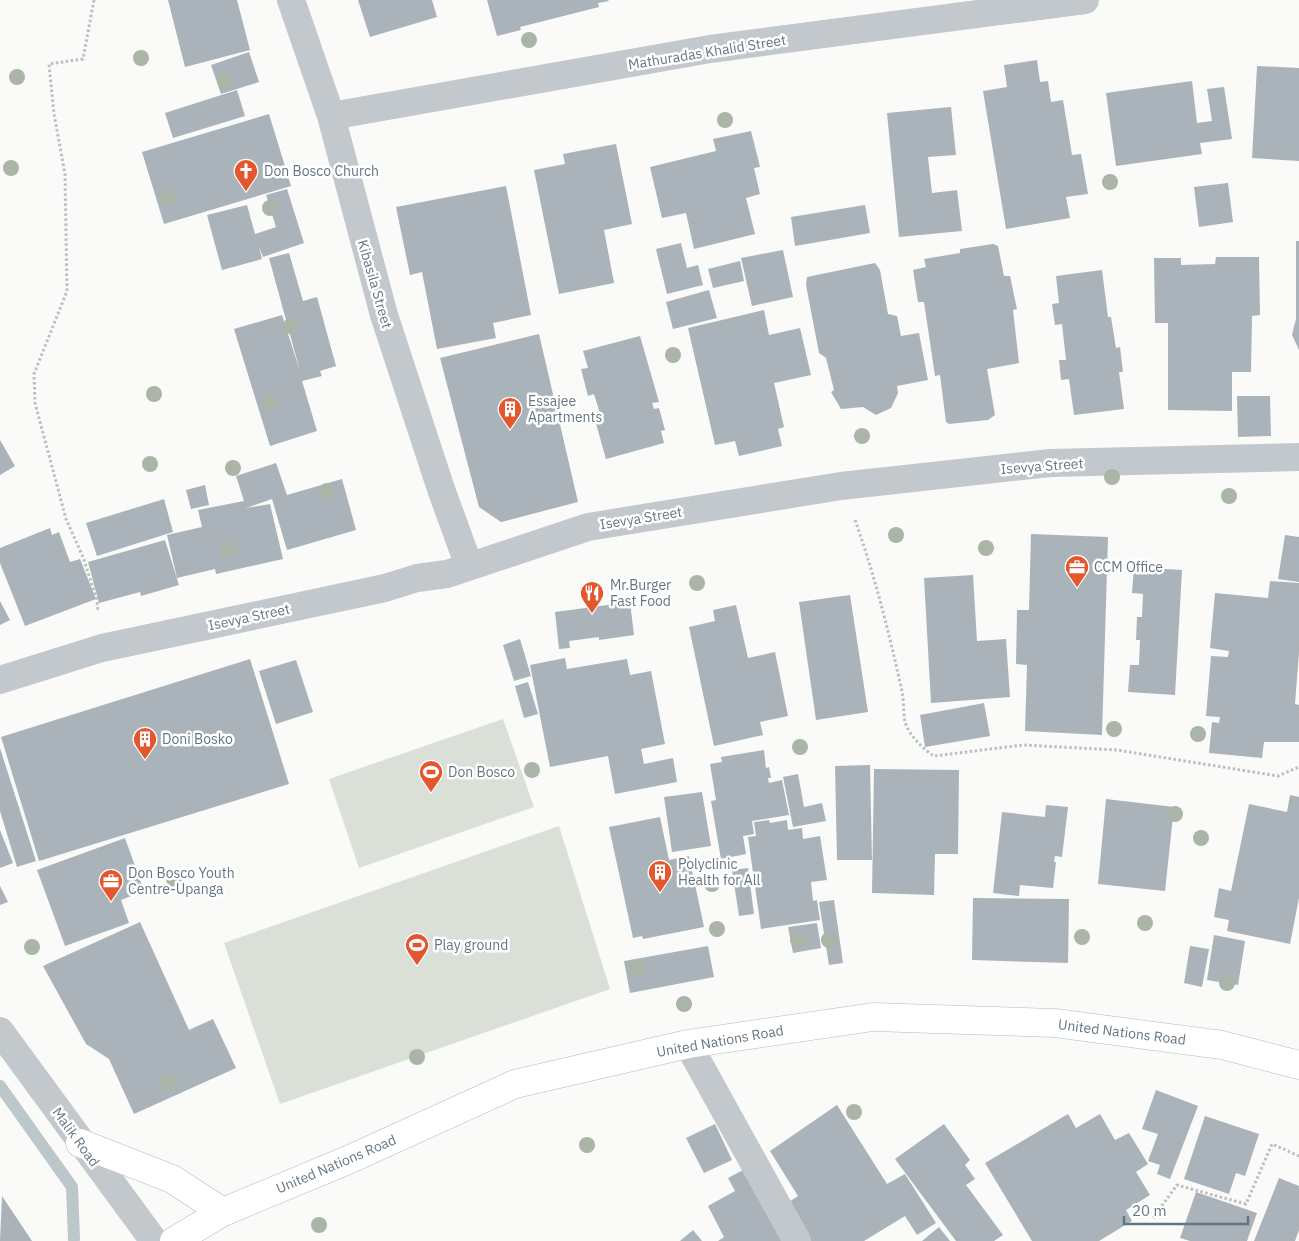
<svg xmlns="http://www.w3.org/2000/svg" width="1299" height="1241" viewBox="0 0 1299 1241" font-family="'IBM Plex Sans',sans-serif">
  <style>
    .green { fill: #dadfd7 }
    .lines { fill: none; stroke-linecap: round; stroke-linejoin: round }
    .stream { stroke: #bbc7cb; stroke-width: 12 }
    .building { fill: #aab3b9 }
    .secondary-casing { stroke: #b3babf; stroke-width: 29 }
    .path { stroke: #bbbfc2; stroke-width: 3; stroke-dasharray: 2.5 2.5; stroke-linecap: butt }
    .street { stroke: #c3c8cc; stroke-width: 28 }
    .secondary { stroke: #fff; stroke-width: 28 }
    .tree { fill: #aab4a7 }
    .labels { text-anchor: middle; stroke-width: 5; stroke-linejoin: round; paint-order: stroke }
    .street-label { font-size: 14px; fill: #657683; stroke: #fff }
    .poi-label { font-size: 14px; fill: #657683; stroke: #fff; text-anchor: start }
  </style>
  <rect width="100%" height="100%" fill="#fafaf8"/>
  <path class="green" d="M503,719l31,88 -175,61 -30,-89z
    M559,826l51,163 -330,115 -56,-161z"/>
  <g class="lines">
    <path class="stream" d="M0,1086l72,101 2,52"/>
  </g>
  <path class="building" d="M168,0h69l13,50 -65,17z
    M358,0h74l5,17 -67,20z
    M487,0h121l1,1 -11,2 1,4 -79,20 1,3 -24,6z
    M249,52l10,30 -38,12 -10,-29z
    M1037,60l3,22 8,-1 3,21 12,-2 9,55 9,-1 7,40 -22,3 4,21 -64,11 -23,-138 24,-4 -3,-22z
    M1257,66l42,2v93l-47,-3z
    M1192,81l5,42 15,-2 -5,-32 17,-2 8,52 -32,4 2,11 -86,12 -10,-73z
    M237,90l8,26 -72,22 -8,-25z
    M951,107l5,48 -28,2 4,36 25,-3 5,41 -63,6 -12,-124z
    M269,114l22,72 -127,38 -22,-72z
    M751,131l9,36 -6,1 6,26 -14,4 9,36 -61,15 -8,-36 -24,5 -12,-51 66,-16 -3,-12z
    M616,144l16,80 -28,6 10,53 -55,11 -25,-124 31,-6 -2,-10z
    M1228,183l5,39 -34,5 -5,-40z
    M506,186l25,129 -38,8 3,15 -59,11 -15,-77 -12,3 -14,-68z
    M287,189l17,54 -41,14 -4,-10 3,12 -40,11 -15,-55 40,-10 8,29 21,-7 -10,-32z
    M865,205l5,28 -75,13 -4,-29z
    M1296,241h3v109l-7,-15 4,-16z
    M681,243l6,25 11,-3 5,20 -36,9 -11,-45z
    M993,244l5,2 6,30h6l7,33 -4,1 6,53 -32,6 8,46 -7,5 -39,4 -3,-2 -6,-47 -5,1 -11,-74h-6l-5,-32 13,-3 -2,-8 36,-6v-4z
    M783,250l10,47 -41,9 -11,-48z
    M289,253l14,48 14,-4 19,69 -16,5 2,5 -20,5 15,50 -47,15 -36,-117 48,-14 18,56 -31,-113z
    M1216,257h43l1,58 -8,1 -1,56h-19v39l-64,-1v-87h-13l-1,-65h27v7l34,-1z
    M740,261l4,20 -31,7 -5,-19z
    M875,263l5,7 8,44 9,2 4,20 18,-3 9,47 -31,6 1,7 -7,15 -15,7 -13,-8 -22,2 -10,-17 3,-2 -8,-32 -7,-5 -13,-68 1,-8z
    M1102,270l6,47h3l5,31 4,-1 3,25h-4l5,37 -50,6 -5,-36 -8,1 -2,-20h7l-4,-36 -7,1 -3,-21 7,-1 -3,-27z
    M709,290l8,28 -44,11 -7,-27z
    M764,310l5,25 31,-7 11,47 -37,8 10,44 -6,2 4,17 -43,10 -4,-15 -20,4 -27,-117z
    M539,334l39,168 -77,20 -22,-15 -39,-149z
    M640,336l19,66 -7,1 2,6 5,-1 6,22 -4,1 3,12 -58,16 -11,-39 6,-3 -7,-23 -6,2 -7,-27 7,-1 -5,-17z
    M1237,396h33l1,40 -33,1z
    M0,440l15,26 -15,9z
    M276,463l11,32 55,-16 14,51 -69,20 -15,-51 -26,9 24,-4 13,55 -67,15 -1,-5 -38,9 -10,-43 35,-8 -4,-17 46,-9 -8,-25z
    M205,485l4,20 -18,4 -5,-19z
    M164,499l9,33 -76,24 -11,-33z
    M50,528l2,7 7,-3 11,30 10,-3 16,40 -71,27 -25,-63v-15z
    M1031,534l77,3 -6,198 -77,-4 2,-66 -11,-1 1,-54h12z
    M1285,535l14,2v45l-21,-3z
    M165,540l14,45 -38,11 -1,-4 -41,11 -11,-41z
    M1134,567l48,3 -7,125 -47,-3 2,-27h9l1,-25h-4l1,-23h5l1,-23 -11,-1z
    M973,575l4,66 29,-2 4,58 -79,6 -7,-125z
    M1270,581l29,2v69l-4,52 4,1v37h-35l-2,16 -53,-5 3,-31 7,1 1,-6 -14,-1 5,-60 17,1 1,-6 -19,-3 5,-55 53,5z
    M850,595l18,117 -52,8 -17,-118z
    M0,601l10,19 -10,5z
    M630,602l4,33 -35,5v-3l-30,4 1,7 -11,1 -4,-37z
    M736,605l12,53 27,-6 13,64 -28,6 3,13 -49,11 -25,-119 26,-6 -2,-11z
    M520,639l11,37 -17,5 -11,-36z
    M565,658l2,11 60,-10 3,16 21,-4 14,73 -24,5 3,15 29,-6 4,24 -62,12 -7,-38 -58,11 -20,-102z
    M250,659l39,125 -250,77 -38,-124z
    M296,660l17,52 -37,12 -17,-53z
    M528,682l10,32 -14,4 -9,-32z
    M984,703l6,33 -65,11 -5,-32z
    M0,748l36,113 -19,6 -17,-56z
    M764,750l2,18 3,-1 2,11h-3l1,5 13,-3 7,35 -37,6 2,13 -11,2 3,18 -25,5 -10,-58 5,-1 -6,-36 12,-2 -1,-5z
    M870,765l2,95h-35l-2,-94z
    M874,769l85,1 -1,84h-23l-1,41 -62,-2z
    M798,774l6,33 18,-4 4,18 -33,6 -10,-50z
    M702,792l9,54 -39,6 -8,-55z
    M1290,795l9,2v101l-9,46 -63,-13 2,-11 -15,-3 5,-29 12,3 18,-87 38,8z
    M1106,799l68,8 -9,84 -67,-7z
    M1046,805l22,2 -6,50 -7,-1 -1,6h2l-3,26 -33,-3 -1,11 -26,-3 9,-81 43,5z
    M660,817l9,43 20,-4 15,71 -61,12 -1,-3 -9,2 -24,-111z
    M769,820l1,3 17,-3 1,10 14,-2 1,11 17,-3 7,44 -16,2 2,19 4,-1 3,20 -59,9 -13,-92 8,-1 -2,-14z
    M0,830l13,33 -13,5z
    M125,838l19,53 -23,9 8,23 -64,23 -28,-76z
    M748,868l6,46 -15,2 -7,-46z
    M0,886l8,16 -8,3z
    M973,898l96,1 -1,64 -96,-3z
    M834,900l9,63 -14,2 -10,-63z
    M140,922l49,108 24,-11 23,49 -102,46 -25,-55 -23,-15 -43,-78z
    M817,923l4,25 -28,5 -5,-26z
    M1214,935l31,6 -7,44 -31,-5z
    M708,946l6,31 -84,16 -6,-32z
    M1190,946l19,3 -7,38 -18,-4z
    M1156,1090l42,16 -28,73 -13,-5 3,-9 -12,-4 10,-27 -16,-5z
    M837,1105l50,79 18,-10 31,49 -19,12 -12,-19 -41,25h-59l-22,-35 15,-10 -28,-45z
    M1068,1114l8,14 24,-14 15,26 14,-7 19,31 -12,8 14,23 -24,15 6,11 -33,20h-67l-47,-78z
    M1205,1116l54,18 -14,42 -9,-3 -7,21 -45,-15z
    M715,1124l17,36 -28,13 -18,-35z
    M944,1124l26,36 -5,5 10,14 -9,6 37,50 -9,6h-38l-61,-82z
    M745,1169l38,72h-65l6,-4 -16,-31 27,-15 -7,-13z
    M1279,1178l20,8v44l-4,11h-41z
    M1196,1192l61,21 -10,28h-57l-10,-3z
    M2,1196l30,45h-32z
    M939,1227l11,14h-28z
    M693,1230l9,11h-22z"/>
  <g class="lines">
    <g class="secondary-casing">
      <path id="secondary" d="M80,1143l92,36 51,33
        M174,1241l49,-29 125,-52 167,-76 173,-40 185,-27 182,6 167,22 77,20"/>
    </g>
    <path class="path" d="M94,0l-11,59 -34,5 5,50 11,60 2,117 -33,83 1,29 31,116 17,38 14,43 1,12
      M855,520c20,56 34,113 47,171 2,10 1,21 3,31 4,13 18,27 29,34l89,-11 94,5 161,26 21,-9
      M1153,1218l24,-33 69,19 26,-60 27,12"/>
    <path class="street" d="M291,0l40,116 53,199 57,174 28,77
      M331,116l379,-67 375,-49
      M0,680l102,-32 283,-60 32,-10 30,-4 141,-47 253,-41 209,-23 249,-6
      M0,1031l154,210
      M688,1044l109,197"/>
    <use href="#secondary" class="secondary"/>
  </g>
  <g class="tree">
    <circle cx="529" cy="40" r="8"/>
    <circle cx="141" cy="58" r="8"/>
    <circle cx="17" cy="77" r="8"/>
    <circle cx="225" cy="81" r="8"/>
    <circle cx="725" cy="120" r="8"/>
    <circle cx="11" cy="168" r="8"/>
    <circle cx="1110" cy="182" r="8"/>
    <circle cx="168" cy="197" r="8"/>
    <circle cx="270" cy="208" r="8"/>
    <circle cx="291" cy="326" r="8"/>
    <circle cx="673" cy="355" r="8"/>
    <circle cx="154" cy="394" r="8"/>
    <circle cx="269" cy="402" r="8"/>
    <circle cx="862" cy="436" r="8"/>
    <circle cx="150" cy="464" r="8"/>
    <circle cx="233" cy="468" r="8"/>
    <circle cx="1112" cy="477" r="8"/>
    <circle cx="327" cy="491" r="8"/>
    <circle cx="1229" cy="496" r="8"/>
    <circle cx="896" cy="535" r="8"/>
    <circle cx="986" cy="548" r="8"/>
    <circle cx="228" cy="549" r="8"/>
    <circle cx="697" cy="583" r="8"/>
    <circle cx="1114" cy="729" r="8"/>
    <circle cx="1198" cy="734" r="8"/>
    <circle cx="800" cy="747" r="8"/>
    <circle cx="532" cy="770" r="8"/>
    <circle cx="1175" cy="814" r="8"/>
    <circle cx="1201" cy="838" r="8"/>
    <circle cx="174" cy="879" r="8"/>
    <circle cx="712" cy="884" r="8"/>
    <circle cx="1145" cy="923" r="8"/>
    <circle cx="717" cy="929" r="8"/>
    <circle cx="1082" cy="937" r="8"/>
    <circle cx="798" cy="940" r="8"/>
    <circle cx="829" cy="940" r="8"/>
    <circle cx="32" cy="947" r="8"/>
    <circle cx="637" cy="968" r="8"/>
    <circle cx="1227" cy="983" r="8"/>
    <circle cx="684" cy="1004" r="8"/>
    <circle cx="417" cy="1057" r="8"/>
    <circle cx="169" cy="1083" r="8"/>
    <circle cx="854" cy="1112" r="8"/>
    <circle cx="587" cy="1145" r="8"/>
    <circle cx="319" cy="1225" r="8"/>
  </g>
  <defs>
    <g id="church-pin" transform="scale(1.25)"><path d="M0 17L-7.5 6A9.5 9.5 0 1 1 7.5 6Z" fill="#e4572e" stroke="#fff"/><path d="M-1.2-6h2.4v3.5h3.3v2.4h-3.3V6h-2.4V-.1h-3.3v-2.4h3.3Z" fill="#fff"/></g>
    <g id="building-pin" transform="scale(1.25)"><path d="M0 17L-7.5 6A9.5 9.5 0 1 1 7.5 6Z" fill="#e4572e" stroke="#fff"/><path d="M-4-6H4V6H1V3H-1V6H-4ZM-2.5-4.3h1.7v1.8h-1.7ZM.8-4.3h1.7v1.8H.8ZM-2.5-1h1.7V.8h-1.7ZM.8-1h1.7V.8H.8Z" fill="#fff"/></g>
    <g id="office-pin" transform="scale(1.25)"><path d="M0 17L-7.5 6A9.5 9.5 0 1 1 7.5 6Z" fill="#e4572e" stroke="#fff"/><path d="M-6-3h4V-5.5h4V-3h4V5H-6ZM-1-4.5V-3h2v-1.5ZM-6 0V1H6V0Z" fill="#fff"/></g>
    <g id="restaurant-pin" transform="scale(1.25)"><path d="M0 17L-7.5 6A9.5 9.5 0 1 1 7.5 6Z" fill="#e4572e" stroke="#fff"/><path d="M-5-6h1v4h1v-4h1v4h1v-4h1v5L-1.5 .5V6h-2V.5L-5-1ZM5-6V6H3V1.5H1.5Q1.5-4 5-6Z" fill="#fff"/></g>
    <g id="stadium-pin" transform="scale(1.25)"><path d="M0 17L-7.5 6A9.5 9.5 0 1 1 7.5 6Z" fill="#e4572e" stroke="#fff"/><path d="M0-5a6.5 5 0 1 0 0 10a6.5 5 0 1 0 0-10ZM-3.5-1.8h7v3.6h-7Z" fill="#fff"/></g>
  </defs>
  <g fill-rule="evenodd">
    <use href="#church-pin" x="246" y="171"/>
    <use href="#building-pin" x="510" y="409"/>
    <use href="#office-pin" x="1077" y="567"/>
    <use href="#restaurant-pin" x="592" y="593"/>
    <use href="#building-pin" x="145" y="739"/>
    <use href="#stadium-pin" x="431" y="772"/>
    <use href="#building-pin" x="660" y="872"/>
    <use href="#office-pin" x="111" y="881"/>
    <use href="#stadium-pin" x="417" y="945"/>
  </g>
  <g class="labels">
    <g class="street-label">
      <text transform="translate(707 52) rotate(-9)" y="5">Mathuradas Khalid Street</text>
      <text transform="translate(375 284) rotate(74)" y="5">Kibasila Street</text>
      <text transform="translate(1042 466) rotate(-4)" y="5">Isevya Street</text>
      <text transform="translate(641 518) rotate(-9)" y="5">Isevya Street</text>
      <text transform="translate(249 617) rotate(-12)" y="5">Isevya Street</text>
      <text transform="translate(1122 1032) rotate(7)" y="5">United Nations Road</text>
      <text transform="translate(720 1041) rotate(-10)" y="5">United Nations Road</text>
      <text transform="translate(76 1137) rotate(54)" y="5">Malik Road</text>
      <text transform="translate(336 1164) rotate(-23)" y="5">United Nations Road</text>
    </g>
    <g class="poi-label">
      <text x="264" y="176">Don Bosco Church</text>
      <text x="528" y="406">Essajee<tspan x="528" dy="16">Apartments</tspan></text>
      <text x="1094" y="572">CCM Office</text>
      <text x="610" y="590">Mr.Burger<tspan x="610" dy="16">Fast Food</tspan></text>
      <text x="162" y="744">Doni Bosko</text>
      <text x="448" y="777">Don Bosco</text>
      <text x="678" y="869">Polyclinic<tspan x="678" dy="16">Health for All</tspan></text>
      <text x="128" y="878">Don Bosco Youth<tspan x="128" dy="16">Centre-Upanga</tspan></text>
      <text x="434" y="950">Play ground</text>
    </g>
  </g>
  <path d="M1124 1216v8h124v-8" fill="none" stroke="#657683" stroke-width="2.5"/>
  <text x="1132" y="1216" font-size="15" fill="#657683" stroke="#ffffff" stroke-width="4" paint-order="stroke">20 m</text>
</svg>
